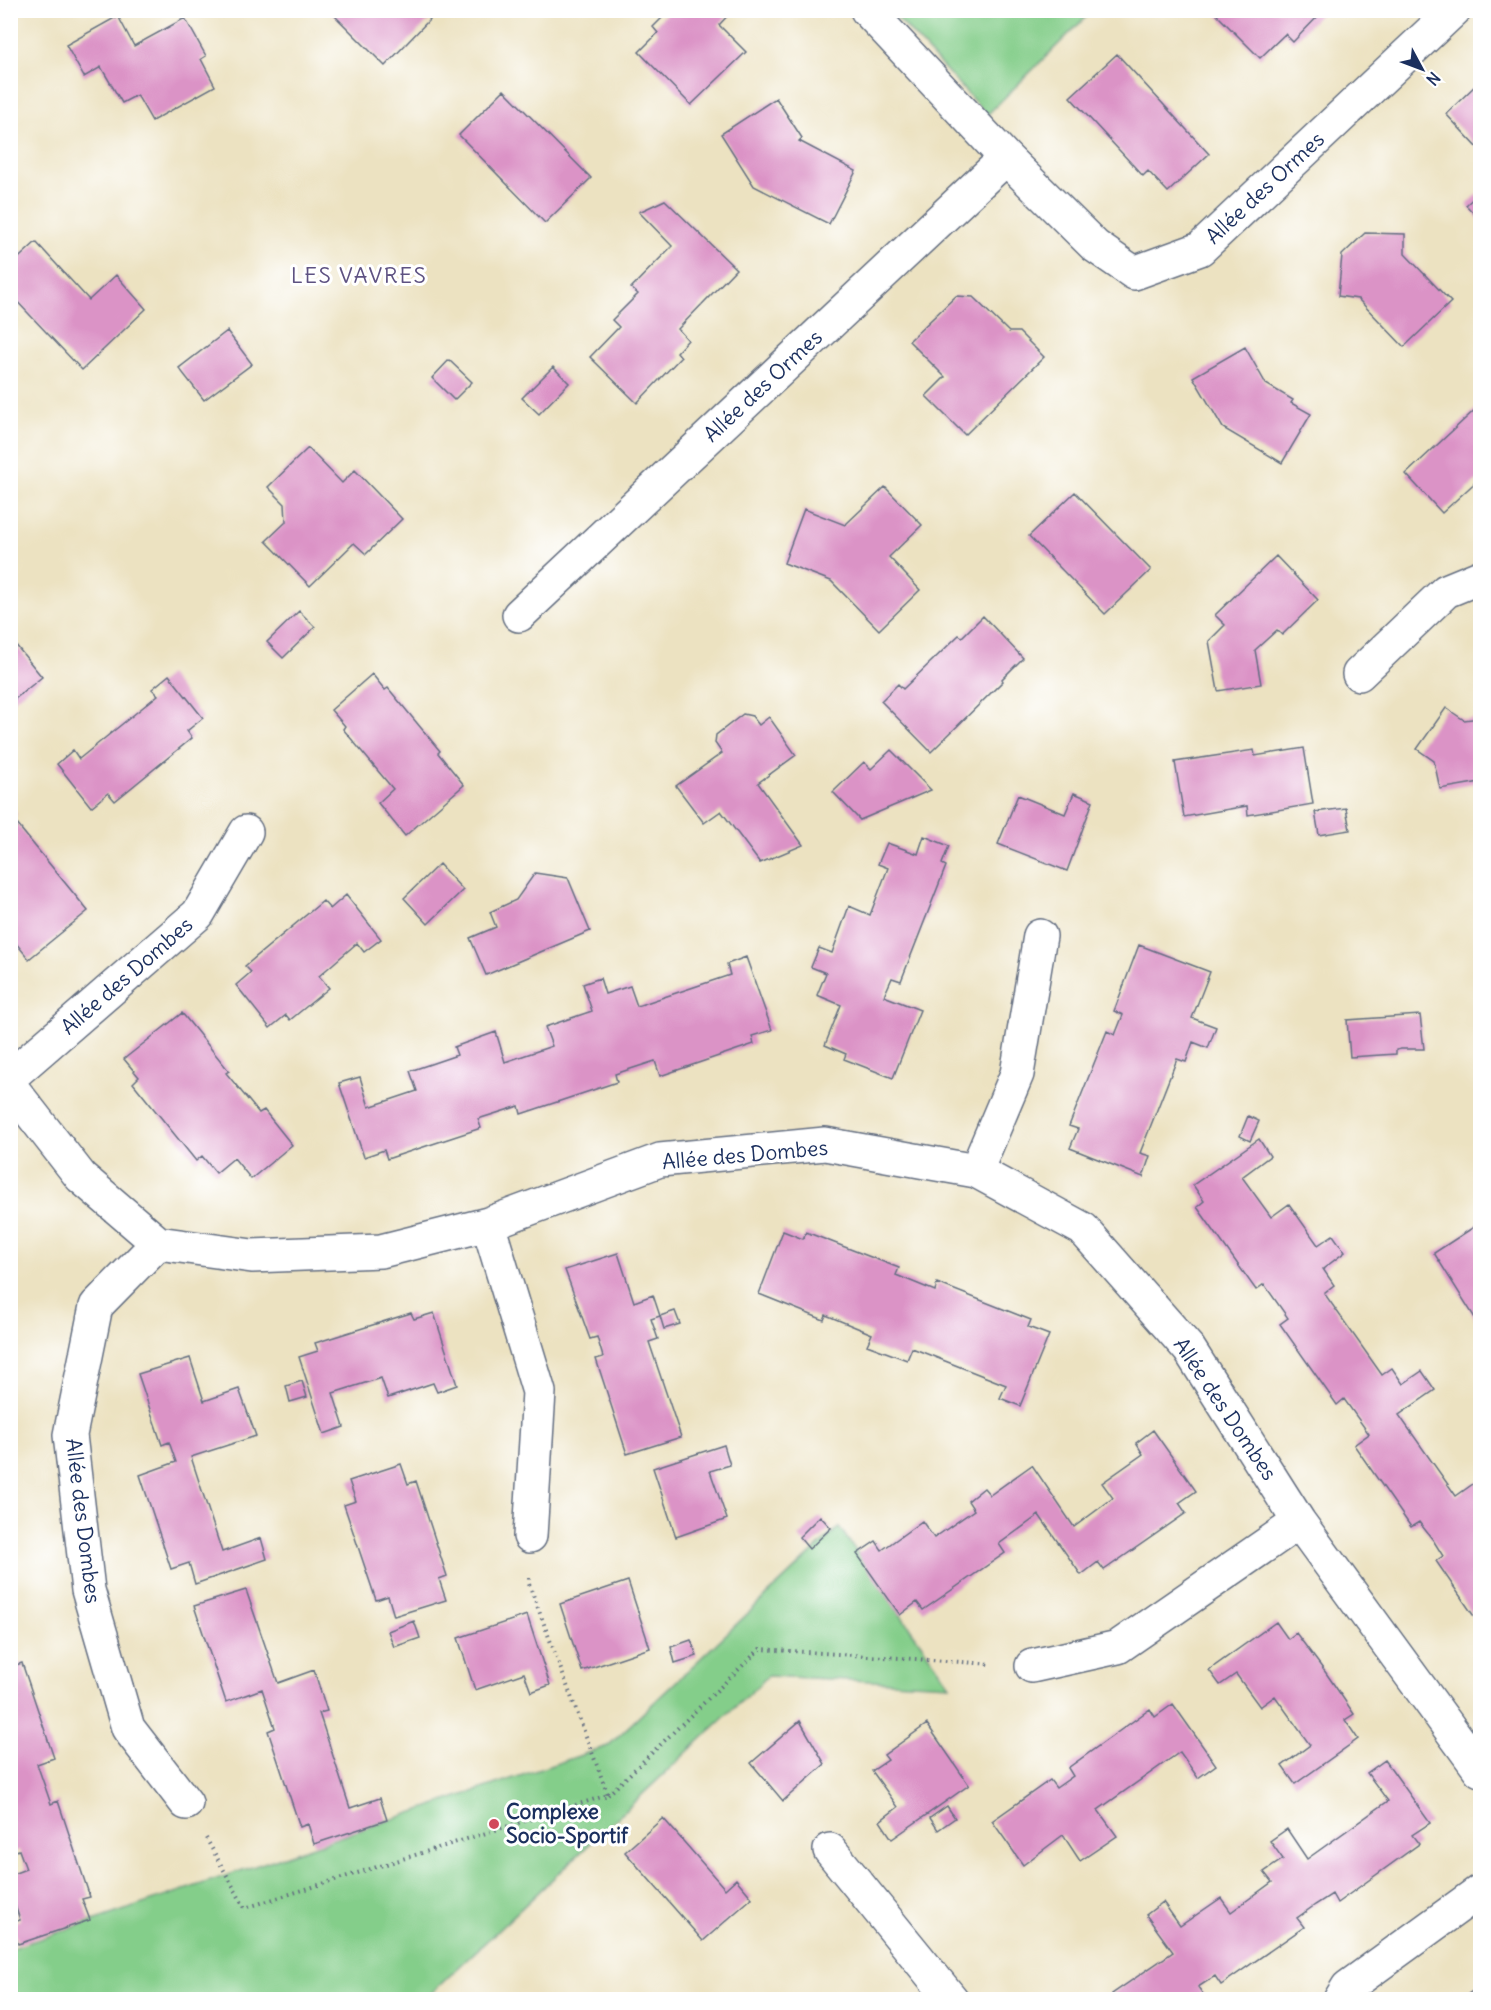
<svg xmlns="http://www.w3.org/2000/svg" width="1491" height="2010" viewBox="0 0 1491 2010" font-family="Delius,sans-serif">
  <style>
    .green { fill: #84ce8a; stroke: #507e74; stroke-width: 1.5 }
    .building { fill: #db93c6 }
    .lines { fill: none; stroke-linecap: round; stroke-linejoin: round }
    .street-casing { stroke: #646e81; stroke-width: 36 }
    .path { stroke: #646e81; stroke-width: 4; stroke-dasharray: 1.5 4.5; stroke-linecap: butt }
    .street { stroke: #fff; stroke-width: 33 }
    .poi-dot { fill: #d1495b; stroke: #fff; stroke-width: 2 }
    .labels { text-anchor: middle; stroke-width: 6; stroke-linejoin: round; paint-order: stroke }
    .street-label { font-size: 21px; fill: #1b2f5e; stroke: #fff }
    .poi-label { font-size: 21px; font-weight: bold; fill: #1b2f5e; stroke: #fff; text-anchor: start }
    .neighbourhood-label { font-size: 22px; letter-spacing: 1.5px; fill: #5e5282; stroke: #fff }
  </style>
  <rect width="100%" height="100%" fill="#fff"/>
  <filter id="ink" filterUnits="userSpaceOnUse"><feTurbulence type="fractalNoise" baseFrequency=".0167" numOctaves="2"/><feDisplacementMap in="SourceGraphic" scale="12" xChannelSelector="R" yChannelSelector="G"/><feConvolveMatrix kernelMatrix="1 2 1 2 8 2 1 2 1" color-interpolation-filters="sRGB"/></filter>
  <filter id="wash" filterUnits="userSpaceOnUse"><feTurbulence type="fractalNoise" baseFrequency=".008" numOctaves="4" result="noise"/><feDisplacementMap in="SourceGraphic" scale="24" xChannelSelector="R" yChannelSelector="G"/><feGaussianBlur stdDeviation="1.35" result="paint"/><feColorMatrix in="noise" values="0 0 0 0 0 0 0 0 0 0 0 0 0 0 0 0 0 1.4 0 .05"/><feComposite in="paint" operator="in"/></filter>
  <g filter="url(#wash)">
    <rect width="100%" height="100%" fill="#ece2c1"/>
    <path class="green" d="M891,11h201l-105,104z
      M839,1527l111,158 -182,-9 -343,323h-414l-1,-50 598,-203z"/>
    <g id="blocks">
      <path class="building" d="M329,10h92l9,9 -45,47z
        M670,10h63l-14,15 27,27 -55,53 -52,-53 19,-19 -5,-6z
        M1222,10h102l-31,32 -8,-8 -25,24 -43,-43z
        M118,16l16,30 51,-28 21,38 -5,3 14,27 -63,35 -15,-26 -15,8 -21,-36 -17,10 -18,-32z
        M1117,54l92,100 -41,38 -20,-21 -5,5 -73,-79z
        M1480,81v69l-34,-36z
        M504,90l87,88 -46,45 -86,-88z
        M776,98l26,40 -3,3 57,30 -27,53 -75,-38 -33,-52z
        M1480,192v28l-14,-15z
        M665,200l71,69 -58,60 10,11 -11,12 4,5 -44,46 -47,-46 29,-30 -7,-7 26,-26 -7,-6 41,-42 -33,-34z
        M1365,233l40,1v20l46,48 -47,45 -46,-48 -20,-3 4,-41z
        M36,242l53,58 27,-25 30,34 -64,61 -72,-76v-28z
        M956,296l17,1 36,35h10l25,25 -79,78 -39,-39 19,-19 -36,-36z
        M227,331l25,33 -48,36 -25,-32z
        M1245,347l21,37 27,16 -2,3 20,11 -29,49 -59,-35 -30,-51z
        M449,360l23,22 -18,18 -22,-22z
        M553,367l16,16 -30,31 -17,-16z
        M1480,405v73l-38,35 -36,-39z
        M308,448l34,35 13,-13 47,49 -36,35 -12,-11 -44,43 -44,-45 20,-19 -1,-18 -17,-17z
        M885,487l37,38 -33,32 31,33 -41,40 -48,-49 -47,-18 20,-54 41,16z
        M1075,492l76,78 -46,44 -76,-78z
        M1276,556l42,44 -36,35 -5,-5 -22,20 6,34 -43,7 -9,-50 16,-16 -10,-10z
        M299,611l16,16 -32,31 -16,-16z
        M983,616l40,42 -21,21 1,2 -72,71 -50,-51 17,-17 5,5 56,-54 3,2z
        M10,638l32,39 -32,26z
        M372,674l13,16 3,-2 52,63 -2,2 26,32 -59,51 -27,-33 15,-14 -50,-60 2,-3 -14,-16z
        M169,675l34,43 -16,13 5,7 -77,63 -7,-8 -17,14 -34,-43 16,-14 6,9 79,-64 -6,-6z
        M1446,708l18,12 16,-2v64l-40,7 -6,-28 -17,-12z
        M743,714l9,2 7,9 10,-8 27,38 -38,28 45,62 -43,18 -39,-52 -17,12 -28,-37 46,-33 -7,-10 1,-8z
        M1304,748l9,56 -65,11 -1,-9 -63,11 -9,-55 79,-12 1,6z
        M891,750l40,40 -71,30 -27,-28 31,-30 7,7z
        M1074,793l19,8 -26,70 -69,-27 20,-49 47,19z
        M10,806l7,8 -5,4 76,93 -59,48 -19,-23z
        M1346,808l4,22 -31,5 -4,-23z
        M924,836l25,10 -7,18 4,2 -45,115 -9,-3 -8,18 36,14 -27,68 -49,-19 2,-5 -21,-9 16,-40 -24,-10 9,-22 -15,-6 8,-19 13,5 17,-47 21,9 18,-47 -10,-4 9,-21 31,11z
        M439,864l24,26 -35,34 -24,-26z
        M535,873l33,5 22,53 -104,44 -16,-37 26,-11 -6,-15 26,-12z
        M346,895l35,44 -17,13 -7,-9 -38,33 10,12 -39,32 -4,-5 -16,13 -34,-43 15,-13 -6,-6 78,-65 7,8z
        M1139,945l71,27 -18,46 24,9 -8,21 -15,-6 -7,20 -9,-3 -37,94 10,3 -7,21 -73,-29 8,-19 -9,-3 38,-95 8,4 8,-20 -9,-4z
        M746,957l26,73 -20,6 2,8 -94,32 -5,-15 -40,13 2,8 -96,32 -2,-8 -41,13 3,9 -94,31 -3,-9 -20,7 -25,-74 21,-6 9,30 48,-16 -7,-20 47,-16 -3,-8 42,-15 9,30 47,-16 -7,-19 47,-16 -9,-27 17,-6 5,16 25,-8 7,20 93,-31 -3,-11z
        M182,1013l47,58 -3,2 33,40 5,-3 28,35 -41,34 -17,-21 -18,15 -14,-17 -6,5 -63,-78 6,-6 -15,-18z
        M1420,1015l4,34h-23l-5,1v4l-46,3 -3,-37z
        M1248,1116l11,5 -9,20 -10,-5z
        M1259,1139l11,17 -28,21 29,40 18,-13 29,41 15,-10 12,17 -22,17 11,16 -10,8 58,82 10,-7 11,16 19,-13 13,19 -36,25 57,81 24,-17v146l-44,-64 7,-5 -10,-16 -14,-18 -8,5 -57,-82 15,-11 -25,-35 -7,6 -57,-81 8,-6 -24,-34 -8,6 -59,-83 7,-6 -11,-16z
        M1480,1223v103l-46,-73z
        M783,1231l20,8 3,-7 93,36 -3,7 39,16 2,-8 94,37 -3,7 21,8 -29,71 -20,-8 6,-13 -94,-37 -5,12 -40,-15 5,-11 -46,-19 -2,5 -65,-26z
        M618,1253l16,49 19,-7 7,21 -9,3 7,20 -9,3 32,95 -54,17 -31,-95 7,-2 -6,-20 -7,2 -25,-69z
        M675,1311l5,13 -16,5 -4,-13z
        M411,1313l3,6 20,-6 23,72 -20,7 -4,-9 -45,15 -7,-20 -48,15 11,34 -20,7 -25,-77 19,-6 -3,-8z
        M190,1358l14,43 35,-12 17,47 -65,21 31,95 39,-14 6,21 -72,25 -6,-21 -18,6 -31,-94 36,-13 -7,-20 -7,3 -24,-71z
        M302,1381l5,16 -17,5 -4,-16z
        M1153,1430l43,61 -17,12 7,10 -82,57 -6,-8 -17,13 -42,-60 -40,29 6,9 -82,57 -6,-8 -17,13 -43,-61 19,-13 6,9 40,-29 12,17 40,-28 -6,-9 16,-13 6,7 42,-30 42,62 39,-29 -11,-15 41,-29 -7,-11z
        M724,1445l6,20 -20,6 17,48 -51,18 -23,-69z
        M401,1464l7,20 8,-3 31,95 -8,3 7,21 -52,16 -6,-20 -12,4 -32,-95 12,-4 -7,-20z
        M820,1516l11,12 -22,21 -10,-12z
        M628,1581l22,67 -68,23 -22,-67z
        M246,1590l32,93 36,-13 13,41 -8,2 31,95 30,-10 7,22 -73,24 -6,-20 -8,3 -32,-96 7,-3 -13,-39 -36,13 -32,-96z
        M527,1615l23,70 -19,7 -7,-19 -49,17 -17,-52z
        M414,1621l6,17 -26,9 -6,-16z
        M1276,1622l12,17 8,-6 30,40 28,41 -9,6 13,19 -63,45 -13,-18 28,-21 -35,-49 -15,11 -24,-33 -16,11 -11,-15z
        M691,1640l6,16 -22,7 -4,-16z
        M22,1663l32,95 -17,6 14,40 7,-3 32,96 -8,2 8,21 -72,24 -7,-21 9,-3 -10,-30v-15l16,-6 -7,-19 -9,3v-186z
        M1173,1704l43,61 -18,13 -18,-26 -82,58 19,26 -37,25 -17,-26 -40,30 -31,-44 58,-41 6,8 17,-12 -5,-8 82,-59 5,8z
        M800,1721l25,43 -42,37 -32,-38z
        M927,1724l42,61 -77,54 -12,-18 18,-14 -26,-36 16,-11 -4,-5z
        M1385,1760l45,63 -18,12 7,9 -82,59 -5,-9 -17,11 -18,13 7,9 -83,58 -6,-9 -17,11 7,10 -3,3h-86l-4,-6 61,-42 -27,-37 17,-13 17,24 41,-28 10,14 41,-30 -8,-10 19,-13 -13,-18 17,-12 20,30 81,-58 -21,-28z
        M947,1806l8,12 -17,12 -8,-12z
        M663,1818l62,71 11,-10 16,19 -49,43 -78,-89z
        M1480,1986v14h-19l4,-4z"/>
    </g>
  </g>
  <g filter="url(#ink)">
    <use href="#blocks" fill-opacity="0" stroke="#646e81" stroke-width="1.5"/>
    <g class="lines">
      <g class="street-casing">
        <path id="street" d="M867,10l139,148 89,88 39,27 66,-24 254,-239
          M519,615l487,-457
          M1359,674l87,-83 34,-14
          M10,1077l188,-163 48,-82
          M10,1086l71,91 77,66 94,13 129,-5 107,-27 172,-64 165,-16 151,27 107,58 106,120 110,173 181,248
          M976,1171l41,-97 23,-138
          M488,1224l51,168 -9,144
          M158,1243l-62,63 -26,129 18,155 40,138 58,75
          M1032,1666l86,-19 181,-125
          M830,1850l122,150
          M1340,2000l8,-13 132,-96"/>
      </g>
      <path class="path" d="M608,1795l152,-146 232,15
        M206,1838l39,70 363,-113 -79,-211v-9"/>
      <use href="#street" class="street"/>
    </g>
  </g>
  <circle class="poi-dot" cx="494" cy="1824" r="6"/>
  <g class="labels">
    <g class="street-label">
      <text transform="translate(1265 188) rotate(-43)" y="7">Allée des Ormes</text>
      <text transform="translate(763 386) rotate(-43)" y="7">Allée des Ormes</text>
      <text transform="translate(127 976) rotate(-41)" y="7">Allée des Dombes</text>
      <text transform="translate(745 1155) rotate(-5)" y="7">Allée des Dombes</text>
      <text transform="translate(1225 1409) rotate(56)" y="7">Allée des Dombes</text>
      <text transform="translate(83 1521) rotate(83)" y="7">Allée des Dombes</text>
    </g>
    <g class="poi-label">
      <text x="506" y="1819">Complexe<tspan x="506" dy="24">Socio-Sportif</tspan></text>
    </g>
    <g class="neighbourhood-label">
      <text x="359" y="283">LES VAVRES</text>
    </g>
  </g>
  <rect width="1491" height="2010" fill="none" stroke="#fff" stroke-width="36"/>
  <g transform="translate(1422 69) rotate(131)" stroke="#ffffff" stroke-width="4.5" paint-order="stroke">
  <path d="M0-4.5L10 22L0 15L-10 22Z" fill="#1b2f5e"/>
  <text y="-9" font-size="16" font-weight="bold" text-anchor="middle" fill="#1b2f5e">N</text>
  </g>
</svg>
